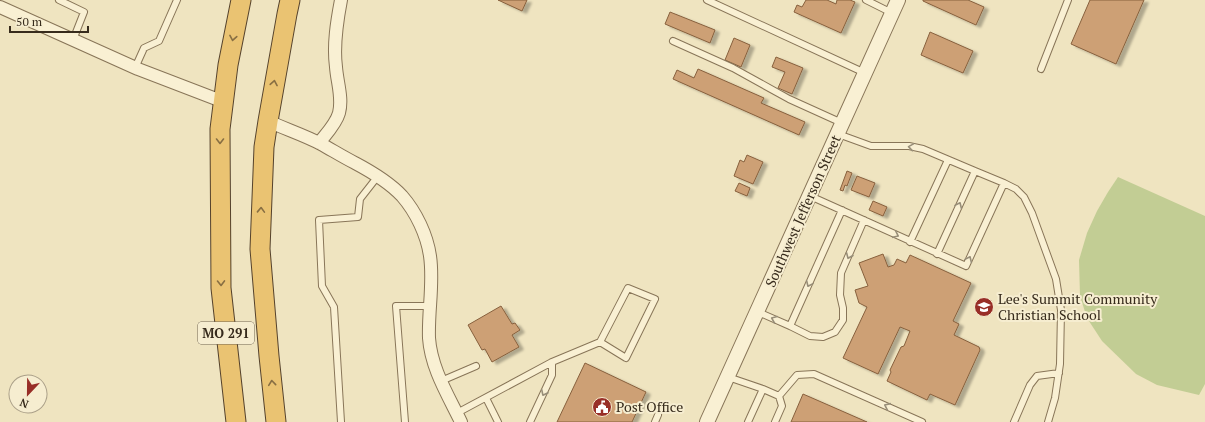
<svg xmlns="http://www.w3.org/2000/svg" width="1205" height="422" viewBox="0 0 1205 422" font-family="'PT Serif',serif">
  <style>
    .green { fill: #c2cd94 }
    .building { fill: #cda075; stroke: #87603d; filter: url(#shadow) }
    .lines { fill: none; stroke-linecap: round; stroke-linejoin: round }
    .service-casing { stroke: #887558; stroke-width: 8 }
    .minor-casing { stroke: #887558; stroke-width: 14 }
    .tertiary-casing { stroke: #887558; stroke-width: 16 }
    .trunk-casing { stroke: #55422c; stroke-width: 21 }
    .service { stroke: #f9f0d3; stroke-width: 6 }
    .minor { stroke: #f9f0d3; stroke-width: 12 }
    .tertiary { stroke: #f9f0d3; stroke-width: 14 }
    .trunk { stroke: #eac372; stroke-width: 19 }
    .oneway { stroke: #886f43 }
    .oneway2 { stroke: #988e78 }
    .labels { text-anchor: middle; stroke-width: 4; stroke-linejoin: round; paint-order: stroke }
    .shield { fill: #f6edd0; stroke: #706552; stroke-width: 1 }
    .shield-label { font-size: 13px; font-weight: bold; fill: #372b1c }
    .street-label { font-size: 14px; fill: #372b1c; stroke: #f6edd0 }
    .poi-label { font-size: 14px; fill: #372b1c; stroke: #f6edd0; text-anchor: start }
  </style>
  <defs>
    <filter id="shadow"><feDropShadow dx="4.5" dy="2.5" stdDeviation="1" flood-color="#0004"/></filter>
  </defs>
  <rect width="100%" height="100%" fill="#efe4c0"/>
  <path class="green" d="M1118,177l87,39v168l-6,11 -42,-10 -21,-11 -34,-33 -15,-23 -7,-22 -1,-36 8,-27 10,-22 11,-19z"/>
  <path class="building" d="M498,0h29l-5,11z
    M806,0h21l9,4 1,-4h13l5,2 -14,31 -47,-21 3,-7 5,2z
    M923,0h45l16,7 -8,18 -53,-24z
    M1090,0h54l-28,64 -45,-20z
    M670,12l45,18 -5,13 -45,-19z
    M930,32l43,19 -10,22 -42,-18z
    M734,38l16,7 -9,22 -16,-7z
    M776,57l27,11 -11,26 -14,-6 7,-16 -13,-5z
    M698,69l66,29 -3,5 44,19 -6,13 -126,-56 4,-9 17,8z
    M747,155l16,7 -10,22 -19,-8 6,-16 4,2z
    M847,171l5,2 -5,13 -2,-1 -2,6 -3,-1z
    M857,176l18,7 -6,14 -18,-7z
    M739,183l11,5 -3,8 -12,-5z
    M873,201l14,6 -4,9 -14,-6z
    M883,254l5,13 6,-2 3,-6 9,4 4,-8 61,28 -18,38 6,3 -5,11 25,12 1,3 -25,55 -25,-11 -3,6 -40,-19 4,-9 -1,-2 11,-23 3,-1 6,-15 -10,-4 -22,47 -35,-16 24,-51 -8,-4 -4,-13 13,-4 -9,-23z
    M501,306l11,18 3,-1 5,7 -8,5 7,12 -27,15 -7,-13 -3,1 -14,-25z
    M585,363l61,29 -14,30h-75z
    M803,394l64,28h-76z"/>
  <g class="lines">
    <g class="service-casing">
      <path id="service" d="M59,0l25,12 -11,28
        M707,0l158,73
        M866,0l26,13
        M673,41l60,27 56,31 53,24
        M135,68l9,-20 15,-7 18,-41
        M1041,69l27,-69
        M838,134l33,12h38l14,3 52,22 -38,83
        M1004,183l12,6 8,8 8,16 24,66 5,31 -1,54 -5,34 -7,24
        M810,196l156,70 38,-83 -29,-12
        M910,242l38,-82
        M758,312l32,14 20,10 13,1 12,-5 8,-12v-12l-3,-13 1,-22 23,-53
        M790,326l52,-116
        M728,377l35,12 -15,33
        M441,381l35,-15
        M763,389l16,7
        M779,396l18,-21 17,-1 108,48
        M486,398l12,24
        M457,413l95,-51 48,-20 28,-54 27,11 -29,59 -26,-16
        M341,422l-7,-115 -12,-21 -3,-66 39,-3 2,-18 18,-23
        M405,422l-9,-116h34
        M530,422l22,-47v-13
        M655,422l3,-7
        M775,422l7,-16 -3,-10
        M1014,422l16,-37 7,-9 22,-3"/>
    </g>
    <g class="minor-casing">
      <path id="minor" d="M0,7l138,62 86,33
        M268,121c17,8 36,14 53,23 11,6 22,13 34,19 17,9 34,19 47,33 14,16 25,39 28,60 4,27 -2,54 -1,82 2,30 19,57 32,84
        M319,143c7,-9 17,-19 20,-30 4,-15 -2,-31 -3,-46 -3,-22 1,-46 5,-67"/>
    </g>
    <g class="tertiary-casing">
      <path id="tertiary" d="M707,422l191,-422"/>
    </g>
    <g class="trunk-casing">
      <path id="trunk" d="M236,422l-15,-134 -1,-159 8,-64 13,-65
        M276,422l-7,-66 -9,-107 4,-102 4,-26 19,-107 3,-14"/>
    </g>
    <use href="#service" class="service"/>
    <use href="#minor" class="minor"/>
    <use href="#tertiary" class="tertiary"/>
    <use href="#trunk" class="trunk"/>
  </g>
  <defs><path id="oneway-chevron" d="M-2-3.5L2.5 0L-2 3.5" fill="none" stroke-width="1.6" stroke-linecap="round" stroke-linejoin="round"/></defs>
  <g class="oneway">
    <use href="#oneway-chevron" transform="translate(233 38) rotate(100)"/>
    <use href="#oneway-chevron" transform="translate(274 83) rotate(-80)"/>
    <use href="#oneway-chevron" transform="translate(220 141) rotate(90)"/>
    <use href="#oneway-chevron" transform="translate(261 210) rotate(-88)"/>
    <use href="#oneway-chevron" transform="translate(221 283) rotate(89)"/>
    <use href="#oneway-chevron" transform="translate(272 383) rotate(-96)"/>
  </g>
  <g class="oneway2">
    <use href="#oneway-chevron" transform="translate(911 147) rotate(-171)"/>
    <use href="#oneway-chevron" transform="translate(959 205) rotate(-66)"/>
    <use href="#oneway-chevron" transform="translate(896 235) rotate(25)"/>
    <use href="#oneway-chevron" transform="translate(849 256) rotate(113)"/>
    <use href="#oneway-chevron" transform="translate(969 259) rotate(-66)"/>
    <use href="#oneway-chevron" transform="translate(809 284) rotate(114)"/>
    <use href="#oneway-chevron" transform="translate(774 319) rotate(-157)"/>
    <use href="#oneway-chevron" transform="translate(544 393) rotate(116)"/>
    <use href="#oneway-chevron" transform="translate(887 406) rotate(-156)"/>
  </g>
  <defs>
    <g id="school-disc" transform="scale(1)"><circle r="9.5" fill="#982e27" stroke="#f6edd0"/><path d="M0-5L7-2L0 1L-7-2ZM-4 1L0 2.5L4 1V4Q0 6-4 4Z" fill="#fff"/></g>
    <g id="civic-disc" transform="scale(1)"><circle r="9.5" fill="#982e27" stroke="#f6edd0"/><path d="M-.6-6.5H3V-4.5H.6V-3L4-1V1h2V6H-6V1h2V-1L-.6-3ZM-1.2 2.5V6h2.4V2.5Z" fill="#fff"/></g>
  </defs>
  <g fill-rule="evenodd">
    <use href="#school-disc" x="984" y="307"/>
    <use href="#civic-disc" x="602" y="407"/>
  </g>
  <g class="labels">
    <rect class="shield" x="198" y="322" width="56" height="22" rx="3"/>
    <g class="shield-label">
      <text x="226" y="338">MO 291</text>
    </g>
    <g class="street-label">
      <text transform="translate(803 211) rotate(-66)" y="5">Southwest Jefferson Street</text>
    </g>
    <g class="poi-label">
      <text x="998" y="304">Lee's Summit Community<tspan x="998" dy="16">Christian School</tspan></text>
      <text x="616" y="412">Post Office</text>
    </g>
  </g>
  <g transform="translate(28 394) rotate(202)"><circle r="19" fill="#f6edd0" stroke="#aa9f88"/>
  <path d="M0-3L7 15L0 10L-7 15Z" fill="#982e27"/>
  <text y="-6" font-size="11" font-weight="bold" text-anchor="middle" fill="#372b1c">N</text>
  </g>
  <path d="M10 26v6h78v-6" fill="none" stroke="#372b1c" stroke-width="2"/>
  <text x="16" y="26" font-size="12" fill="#372b1c" stroke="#f6edd0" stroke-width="3" paint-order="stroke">50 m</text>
</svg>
